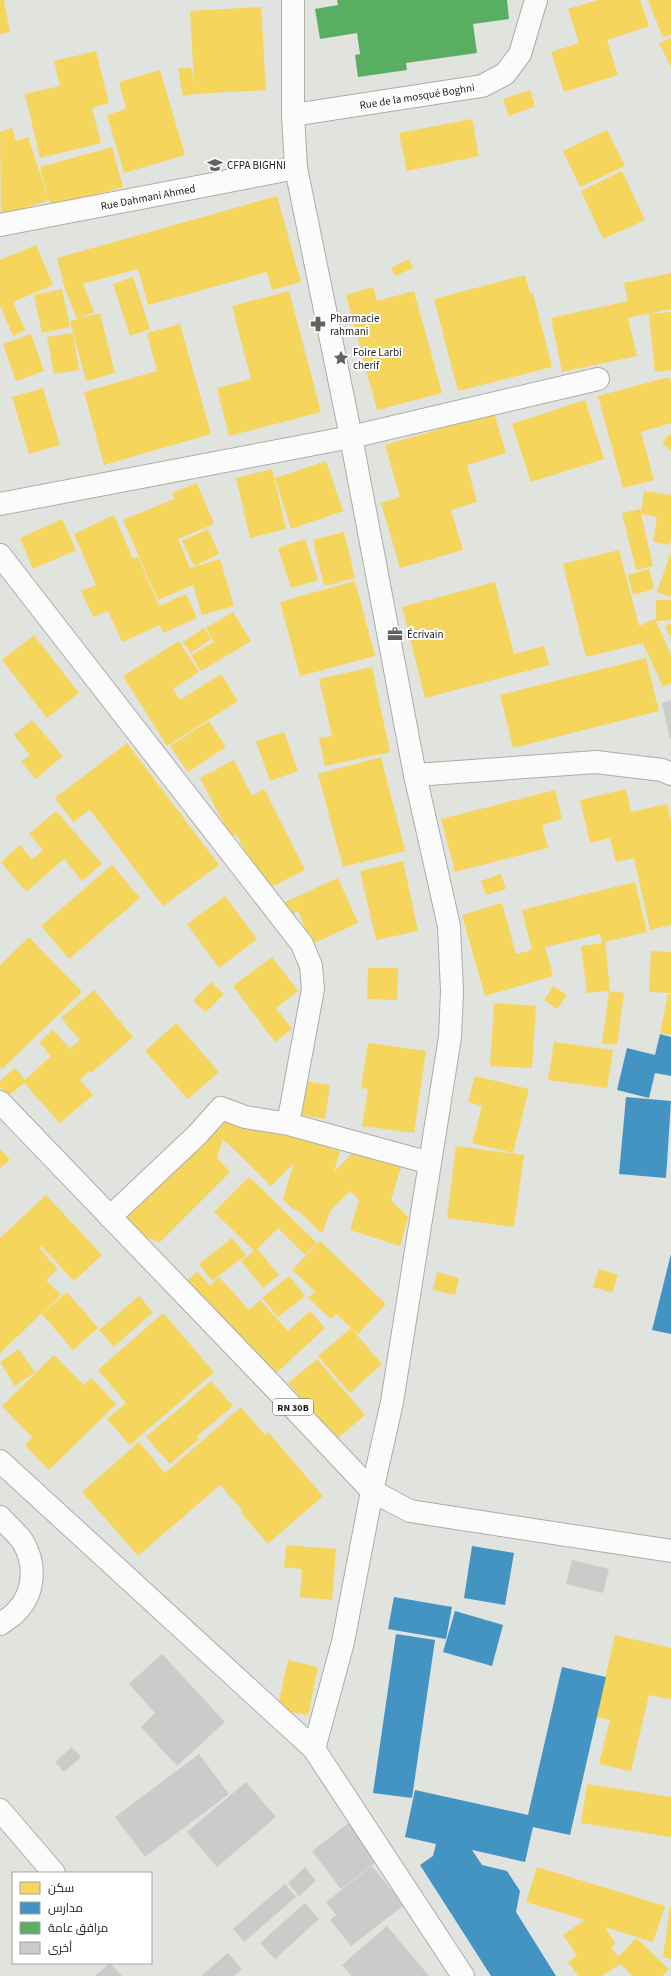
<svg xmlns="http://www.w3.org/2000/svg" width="671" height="1976" viewBox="0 0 671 1976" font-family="'Source Sans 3',Cairo,sans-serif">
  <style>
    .homes { fill: #f6d55c }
    .schools { fill: #4393c3 }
    .public { fill: #5aae61 }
    .building { fill: #c9ccc9 }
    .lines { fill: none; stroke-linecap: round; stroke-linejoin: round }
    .minor-casing { stroke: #abadaa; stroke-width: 24 }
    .primary-casing { stroke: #abadaa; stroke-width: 24 }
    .minor { stroke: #fafbfa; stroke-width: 22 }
    .primary { stroke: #fafbfa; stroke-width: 22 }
    .labels { text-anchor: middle; stroke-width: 4; stroke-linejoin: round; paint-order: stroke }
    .shield { fill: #fff; stroke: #5f605f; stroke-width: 1 }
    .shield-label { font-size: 10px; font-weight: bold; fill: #1b1c1a }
    .street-label { font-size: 11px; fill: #1b1c1a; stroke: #fff }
    .poi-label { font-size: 11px; fill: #1b1c1a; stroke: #fff; text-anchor: start }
  </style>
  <rect width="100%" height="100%" fill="#e0e3de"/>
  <path class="homes" d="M0,0h4l6,32 -10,2z
    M598,0h42l9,26 -42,14 11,35 -54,17 -13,-40 28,-9 -11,-34z
    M648,0h23v34l-8,4z
    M261,7l5,83 -70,4 -13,2 -5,-27 13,-2 3,17 -4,-73z
    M671,38v29l-12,-24z
    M96,51l13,52 -17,5 9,35 -61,15 -15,-64 35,-8 -6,-25z
    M160,70l25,85 -61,18 -17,-58 19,-6 -7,-27z
    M530,90l5,16 -26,10 -6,-17z
    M472,119l7,37 -72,15 -8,-38z
    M12,128l4,13 12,-4 21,63 -48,16 -1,-84z
    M607,130l18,36 -45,21 -17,-36z
    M112,147l11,40 -72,20 -11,-40z
    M622,171l23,49 -42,19 -22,-48z
    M277,196l24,86 -29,8 -5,-18 -119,33 -10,-36 -55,15 11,28 -17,7 -12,-30 -8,-31z
    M36,245l17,40 -40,17 12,28 -12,6 -13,-31v-45z
    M409,259l4,9 -18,8 -4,-8z
    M671,273v36l-43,9 9,38 -75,16 -11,-54 77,-17 -4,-18z
    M525,275l5,18h3l19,74 -94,24 -24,-92z
    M133,277l17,52 -20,7 -17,-52z
    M373,287l4,14 37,-10 28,102 -65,17 -31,-115z
    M62,289l8,38 -28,6 -8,-38z
    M289,291l32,121 -92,24 -12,-48 34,-9 -19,-73z
    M671,312v58l-16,2 -6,-58z
    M100,313l15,60 -29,8 -16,-60z
    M180,324l31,110 -107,31 -20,-73 73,-21 -10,-38z
    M73,333l6,37 -25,4 -7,-37z
    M31,334l13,37 -28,10 -13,-37z
    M669,377l2,6v40l-30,9 13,48 -31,8 -25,-92z
    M43,388l17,57 -31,9 -17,-57z
    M585,400l19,59 -73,23 -19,-58z
    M494,413l12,40 -39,12 10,37 -26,8 12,40 -63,18 -19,-65 19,-6 -15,-52z
    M671,433v18l-9,-8z
    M326,461l17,50 -52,18 -16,-51z
    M272,469l14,60 -36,9 -14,-60z
    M197,483l17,41 -36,15 12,29 30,-9 14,47 -32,9 -9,-30 -35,15 -35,-80 51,-21 -2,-6z
    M644,491l27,4v42l-1,8 -17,-3 4,-25 -16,-3 12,52 -17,4 -14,-57 18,-4 1,4z
    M114,515l19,44 5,-2 21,49 27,-12 11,24 -34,15 -3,-8 -38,17 -14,-31 -15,6 -12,-26 15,-6 -22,-51z
    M62,519l14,31 -43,19 -13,-31z
    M208,529l11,25 -25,12 -12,-25z
    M344,532l11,46 -31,8 -11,-46z
    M305,539l13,41 -27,8 -13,-40z
    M619,550l20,76 16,-7 1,2v-21h15v20l-15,1 15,34v28l-8,4 -20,-44 -57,14 -23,-93z
    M671,552v45l-14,-5z
    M649,569l5,20 -21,6 -5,-20z
    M355,581l20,75 -75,20 -20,-74z
    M495,582l19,72 30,-8 5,19 -124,33 -23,-91z
    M233,612l18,29 -50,30 -10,-16 23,-13 -8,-14z
    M671,623v16l-6,-13z
    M204,628l7,11 -20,14 -8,-11z
    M34,635l45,58 -32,25 -45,-58z
    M179,641l20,31 -26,17 7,11 41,-26 17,27 -71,45 -44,-70z
    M646,658l13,53 -146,37 -13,-53z
    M372,667l18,85 -65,14 -6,-28 13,-2 -13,-57z
    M32,720l31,36 -27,23 -15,-17 9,-7 -16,-20z
    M209,721l17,26 -38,25 -18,-26z
    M284,732l14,39 -28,10 -14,-40z
    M127,743l92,122 -56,41 -73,-96 -17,12 -18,-24z
    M381,757l24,94 -62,16 -25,-93z
    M234,760l18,36 12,-7 41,81 -40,20 -29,-56 -5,3 -31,-59z
    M626,789l5,23 36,-8 4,16v105l-21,5 -16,-72 -18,4 -6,-24 -20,5 -10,-43z
    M555,790l7,29 -20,6 6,23 -93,24 -14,-53z
    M56,811l46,53 -20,17 -18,-22 -38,33 -25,-30 19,-17 12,15 11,-10 -14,-16z
    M403,861l15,70 -42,9 -16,-69z
    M112,865l28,33 -71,61 -28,-33z
    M501,874l5,15 -20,6 -5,-14z
    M338,878l20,45 -46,21 -14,-33 -9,5 -6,-13z
    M635,882l12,50 -42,10 5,49 -23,2 -6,-47 21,-3 -2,-9 -55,13 8,29 -68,20 -23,-81 40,-12 14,51 16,-4 -10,-40z
    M225,896l32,43 -38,29 -32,-44z
    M29,937l53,55 -80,77 -2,-2v-102z
    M651,951l20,1v41l-22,-1z
    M272,957l26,34 -22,17 16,21 -17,13 -42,-56z
    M368,968h30l-1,32 -30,-1z
    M211,982l13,12 -18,18 -13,-11z
    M553,986l14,9 -10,14 -13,-9z
    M94,990l39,47 -42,36 -2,-2 -9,9 13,15 -33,28 -36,-40 -16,13 -8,-9v-6l15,-13 10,12 26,-24 -12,-14 14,-12 28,31 -11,-13 10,-8 -19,-22z
    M609,991l15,2 -7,52 -15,-2z
    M668,994h3v41l-11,-2z
    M494,1003l42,3 -4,62 -42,-2z
    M176,1023l43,49 -31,27 -43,-48z
    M554,1042l59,8 -6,38 -59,-8z
    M368,1043l58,8 -12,82 -52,-7 6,-37 -7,-1z
    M475,1076l54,13 -16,64 -41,-10 10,-37 -14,-4z
    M305,1081l25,4 -5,34 -25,-4z
    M227,1116l113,35 -6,21 22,-23 46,15 -11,36 17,17 -8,29 -50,-16 9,-30 -9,-9 -20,20 -7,21 -5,-2 -19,-19 -6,-2 -10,-10 11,-36 -23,23 -48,-47 -6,19 13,14 -70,70 -15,-5 -19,-19z
    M456,1146l68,9 -10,72 -67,-9z
    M0,1149l10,11 -10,8z
    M249,1177l68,66 -12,12 -27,-27 -21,21 22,26 -16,13 -22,-27 13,-10 -40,-39z
    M46,1195l56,60 -28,26 -33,-35 -2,2 19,21 -12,11 15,15 -61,58v-115z
    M232,1238l14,17 -34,26 -13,-17z
    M320,1241l66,63 -28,30 -22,-20 -5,5 -23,-21 7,-7 -23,-21z
    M599,1269l19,6 -6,18 -19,-6z
    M197,1272l13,14 9,-9 30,33 11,-10 28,31 22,-20 15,17 -52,48 -87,-95z
    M437,1272l22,6 -4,17 -22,-5z
    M289,1276l16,20 -27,21 -16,-19z
    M67,1292l31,36 -25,22 -31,-36z
    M139,1296l14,16 -39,35 -15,-17z
    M163,1313l51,59 -84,73 -23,-26 19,-16 -28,-33z
    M351,1328l31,36 -32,29 -32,-37z
    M19,1349l16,23 -20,14 -15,-24z
    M54,1355l30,30 7,-7 25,26 -67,66 -24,-25 7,-8 -30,-31z
    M317,1359l48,56 -28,24 -49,-56z
    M211,1381l22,25 -36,30 2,3 -29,25 -24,-27z
    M241,1407l24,28 3,-3 55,64 -55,48 -27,-31 2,-2 -23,-26 -82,71 -56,-64 57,-50 26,31z
    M286,1545l50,4 -4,51 -32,-3 2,-28 -18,-2z
    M615,1635l56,13v51l-22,-4 -18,76 -32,-7 11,-44 -14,-3z
    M288,1660l30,7 -10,48 -31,-5z
    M587,1784l84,13v40l-90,-14z
    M537,1867l128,39 -12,36 -48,-15 11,17 -5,3 7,10 18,-19 33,31 -7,7h-29l-13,-12 -18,12h-24l-10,-14 9,-6 -14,-21 22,-15 -59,-18z
    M670,1906l1,1v52l-8,-2z"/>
  <path class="schools" d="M660,1034l11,3v39l-16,-3 -6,25 -32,-8 10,-42 28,7z
    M626,1097l45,4 -5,77 -47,-4z
    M671,1254v80l-19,-4z
    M472,1546l42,7 -9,52 -41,-7z
    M394,1597l58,10 -6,32 -58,-10z
    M455,1611l48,14 -11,41 -49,-14z
    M396,1634l39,6 -23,158 -39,-5z
    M562,1667l44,10 -36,158 -37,-8 -8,35 -53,-12 10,15 25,6 13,20 -4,21 40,64h-65l-71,-111 13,-9 3,-12 -31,-7 10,-47 113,25z"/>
  <path class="public" d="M337,0h170l2,19 -36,5 4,29 -71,10 1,7 -49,7 -3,-22 5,-1 -3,-21 -37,6 -5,-30 23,-4z"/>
  <path class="building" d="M671,700v39h-1l-8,-36z
    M572,1560l37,9 -6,24 -37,-9z
    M162,1654l63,68 -48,44 -36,-39 14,-14 -26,-29z
    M72,1747l9,10 -17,15 -9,-10z
    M199,1754l30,40 -84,63 -30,-40z
    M246,1782l30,35 -59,50 -30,-35z
    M350,1822l29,38 -38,29 -29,-38z
    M372,1866l32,39 -53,41 -21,-26 6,-5 -10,-13z
    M305,1867l11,14 -17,15 -11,-13z
    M285,1884l11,13 -52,45 -11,-13z
    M305,1903l14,16 -44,40 -15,-16z
    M387,1926l42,50h-77l-10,-11z
    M228,1953l14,16 -8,7h-33z
    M110,1963l12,13h-27z"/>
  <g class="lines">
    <g class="minor-casing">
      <path id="minor" d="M293,0v115l3,53
        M293,115l189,-29 23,-12 15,-20 16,-54
        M0,504l351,-67 247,-58
        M0,555l302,389 9,22 2,23 -25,135 -43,-7 -24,-9 -23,26 -88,83
        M288,1124l142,39
        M0,1461l314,288 29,-107 29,-151 20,-89 58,-365 2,-46 -3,-65 -34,-151
        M0,1517c7,8 17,16 23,25 13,22 12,50 -6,69 -4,5 -11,9 -17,13
        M314,1749l149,227
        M0,1810l54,63"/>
    </g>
    <g class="primary-casing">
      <path id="primary" d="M0,225l296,-57 55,269 64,338 181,-13 66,8 9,4
        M0,1102l270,281 102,108 38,20 261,40"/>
    </g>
    <use href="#minor" class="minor"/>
    <use href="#primary" class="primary"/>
  </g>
  <defs>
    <g id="university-bare" transform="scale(1.2)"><path d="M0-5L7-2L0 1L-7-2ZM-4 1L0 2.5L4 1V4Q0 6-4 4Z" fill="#60625f" stroke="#fff" stroke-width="2.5" paint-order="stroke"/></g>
    <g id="pharmacy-bare" transform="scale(1.2)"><path d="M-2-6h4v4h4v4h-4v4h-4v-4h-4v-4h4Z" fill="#60625f" stroke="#fff" stroke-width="2.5" paint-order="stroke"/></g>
    <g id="sight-bare" transform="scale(1.2)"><path d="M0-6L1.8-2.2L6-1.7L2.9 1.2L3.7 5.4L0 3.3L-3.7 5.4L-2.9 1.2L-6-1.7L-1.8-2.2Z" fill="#60625f" stroke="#fff" stroke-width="2.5" paint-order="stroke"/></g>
    <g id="office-bare" transform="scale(1.2)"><path d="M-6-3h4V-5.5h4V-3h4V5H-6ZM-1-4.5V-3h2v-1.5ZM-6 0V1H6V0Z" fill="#60625f" stroke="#fff" stroke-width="2.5" paint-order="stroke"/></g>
  </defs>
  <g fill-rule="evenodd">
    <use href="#university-bare" x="215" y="165"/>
    <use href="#pharmacy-bare" x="318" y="324"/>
    <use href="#sight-bare" x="341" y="358"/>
    <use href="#office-bare" x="395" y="634"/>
  </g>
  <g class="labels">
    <rect class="shield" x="273" y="1399" width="40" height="16" rx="3"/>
    <g class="shield-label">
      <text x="293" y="1411">RN 30B</text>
    </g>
    <g class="street-label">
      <text transform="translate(417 96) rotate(-9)" y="4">Rue de la mosqué Boghni</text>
      <text transform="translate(148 197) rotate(-11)" y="4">Rue Dahmani Ahmed</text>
    </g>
    <g class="poi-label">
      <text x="227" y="169">CFPA BIGHNI</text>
      <text x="330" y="322">Pharmacie<tspan x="330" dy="13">rahmani</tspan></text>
      <text x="353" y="356">Foire Larbi<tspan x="353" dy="13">cherif</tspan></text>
      <text x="407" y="638">Écrivain</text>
    </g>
  </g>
  <rect x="12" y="1872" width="140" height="92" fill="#ffffff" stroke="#a4a4a3"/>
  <rect x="20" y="1882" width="20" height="12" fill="#f6d55c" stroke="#a4a4a3"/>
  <text x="48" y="1892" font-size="12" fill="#1b1c1a">سكن</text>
  <rect x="20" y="1902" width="20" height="12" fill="#4393c3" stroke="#a4a4a3"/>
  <text x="48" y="1912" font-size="12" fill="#1b1c1a">مدارس</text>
  <rect x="20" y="1922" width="20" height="12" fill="#5aae61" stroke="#a4a4a3"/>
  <text x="48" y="1932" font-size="12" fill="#1b1c1a">مرافق عامة</text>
  <rect x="20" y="1942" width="20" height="12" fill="#c9ccc9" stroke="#a4a4a3"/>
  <text x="48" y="1952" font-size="12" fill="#1b1c1a">أخرى</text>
</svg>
